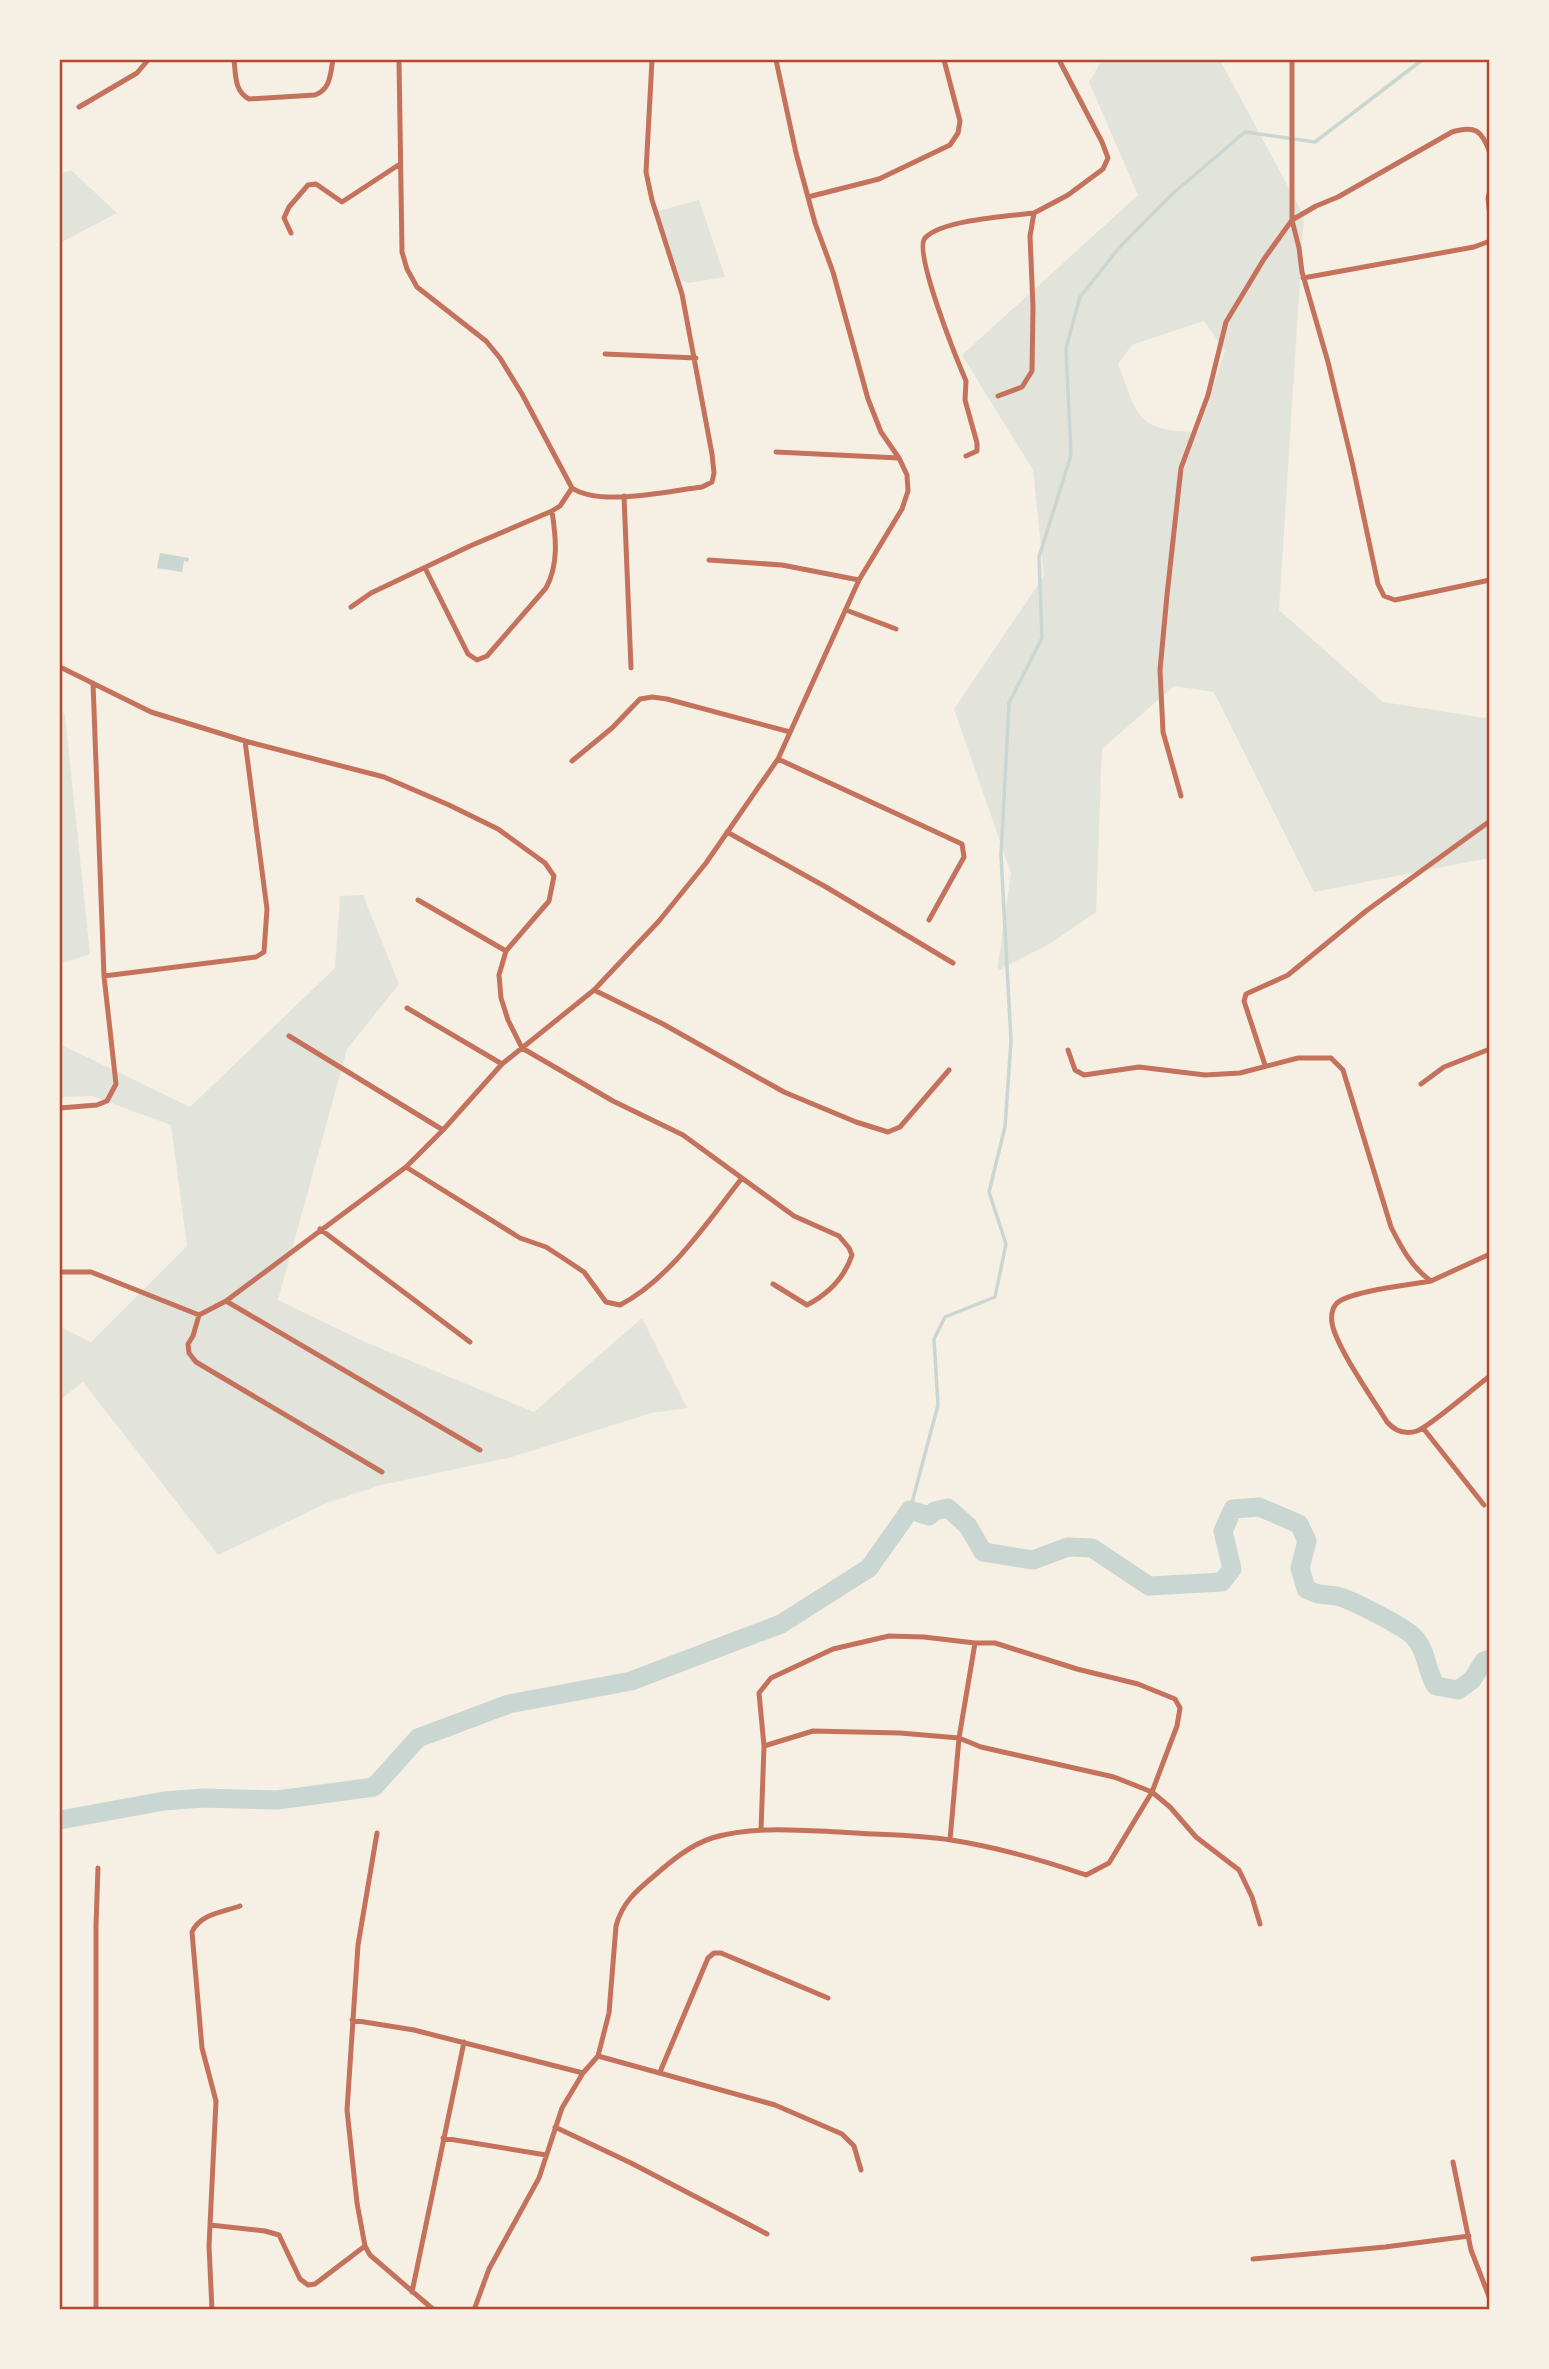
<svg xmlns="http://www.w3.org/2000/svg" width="1549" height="2369" viewBox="0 0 1549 2369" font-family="Roboto,sans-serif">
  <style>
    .green { fill: #e2e4dc; fill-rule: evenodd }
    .water { fill: #c9d6d2 }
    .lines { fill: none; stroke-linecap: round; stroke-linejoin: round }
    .stream { stroke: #c9d6d2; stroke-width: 3.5 }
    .river { stroke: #c9d6d2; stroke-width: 19 }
    .minor { stroke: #c5725c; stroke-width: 5 }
    .neatline { fill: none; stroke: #b5482f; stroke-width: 2.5 }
  </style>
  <rect width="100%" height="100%" fill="#f6efe4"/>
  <path class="green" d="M1102,60h118l84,156 -25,394 104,92 102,16 4,-2v142l-175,34 -100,-200 -40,-6 -72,63 -6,163 -45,31 -54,28 14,-98 -57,-164 90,-133 -11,-106 -71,-115 176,-160 -49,-113zM1204,321l21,30 -27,81c-62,-1 -60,-15 -80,-68l14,-19z
    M71,170l46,43 -57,30v-69z
    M699,200l26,77 -36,6 -8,-2 -23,-70z
    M60,708l5,7 25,239 -30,10z
    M363,895l36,89 -52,65 -69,251 87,42 169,70 108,-94 45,90 -36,5 -139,44 -131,28 -54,18 -109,52 -135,-173 -23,18v-73l31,15 96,-96 -16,-121 -79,-29 -32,1v-53l130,63 145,-139 5,-72z"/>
  <path class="water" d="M160,553l29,5 -1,4 -4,-1 -2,11 -25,-4z"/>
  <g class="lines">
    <path class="stream" d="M910,1510l28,-105 -4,-66 11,-22 50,-20 11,-53 -17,-52 16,-65 6,-86 -10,-186 8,-152 33,-65 -3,-81 32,-102 -5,-107 14,-51 39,-49 52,-53 74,-63 70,10 107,-82"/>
    <path class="river" d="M60,1820l104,-19 39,-3 74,2 97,-13 44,-49 91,-34 122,-23 150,-57 88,-56 41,-58 19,6 6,-5 13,-3 20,18 15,26 50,8 35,-13 24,1 57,38 73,-4 10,-13 -9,-38 10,-22 26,-2 40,17 8,17 -7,27 6,21c14,7 17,5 31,7 13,3 68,31 77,41 13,13 12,34 22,49l22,4 14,-10 12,-19 6,-2"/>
    <path class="minor" d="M234,60c2,15 0,31 15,39l66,-4c16,-6 15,-21 18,-35
      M399,60l3,192 5,17 10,18 69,54 14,17 22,36 50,94c28,19 96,3 130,-1l10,-5 2,-9 -2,-19 -30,-160 -30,-94 -6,-28 6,-112
      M1292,60v160l7,28 3,24 26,90 24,100 26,122 6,12 11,4 95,-20
      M79,107l58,-34 11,-13
      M1490,190l-2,8 2,19
      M808,197l71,-18 71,-34 8,-12 2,-12 -16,-61
      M291,233l-7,-15 5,-11 19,-22 8,-1 26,18 58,-38
      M1303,278l171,-31 16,-6
      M605,354l91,4
      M998,396l24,-9 10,-16 1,-64 -3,-71 4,-23 34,-18 35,-26 5,-11 -6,-16 -43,-82
      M776,452l123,6
      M966,456l11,-5v-8l-12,-43 1,-19c-9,-21 -53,-130 -41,-143 16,-18 84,-22 109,-25
      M624,496l7,172
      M709,560l73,5 77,15
      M425,568l43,86 9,6 10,-4 59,-68c13,-24 10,-50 6,-77
      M351,607l20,-14 99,-47 82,-35 8,-5 12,-18
      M846,610l50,19
      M60,667l91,45 94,29 139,36 65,28 49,24 47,34 9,13 -5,25 -43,50 -7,24 2,23 7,22 14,28 91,53 70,34 111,81 45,20 10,12 3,7c-8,24 -24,39 -45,50l-34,-21
      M778,759l184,85 2,13 -35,63
      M572,761l40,-33 28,-29 12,-2 15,2 123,33
      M1181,796l-18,-64 -3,-62 7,-75 14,-127 27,-73 18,-73 38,-63 28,-39 24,-14 22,-9 114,-65c23,-7 30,-2 38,21
      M727,832l99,55 127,76
      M418,900l88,51
      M104,976l152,-19 8,-5 3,-43 -22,-168
      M594,990l69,34 121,68 72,30 32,10 12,-5 49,-57
      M407,1008l95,56
      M289,1036l154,94
      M1068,1050l7,20 9,5 55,-8 66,8 35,-2 58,-15h33l12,12 48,157c10,20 21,41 40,54l59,-27
      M1265,1065l-21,-64 2,-7 42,-19 78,-64 124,-90
      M1421,1084l23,-17 46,-18
      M60,1108l37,-3 10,-4 9,-17 -12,-108 -11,-293
      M406,1167l114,71 26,9 20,13 18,12 22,30 14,3c49,-25 88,-84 122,-127
      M320,1229l150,113
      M60,1272h31l108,43 27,-14 180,-134 37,-37 59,-66 92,-74 65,-69 47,-58 72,-104 81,-179 43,-71 6,-18 -1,-16 -8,-17 -18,-26 -13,-33 -35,-127 -18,-49 -19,-70 -20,-93
      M1431,1281c-21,4 -80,10 -94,22 -5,5 -6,13 -5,20 4,24 41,76 55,99 8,9 18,13 30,9 12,-4 59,-45 73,-55
      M226,1301l254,149
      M199,1315l-6,21 -5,8 1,9 7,9 186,110
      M1423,1428l61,77
      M764,1746l49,-15 87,2 59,5 22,9 133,30 38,15 18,15 26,30 43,33 13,27 8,27
      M377,1833l-19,112 -11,165 10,93 8,43 5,9 64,55
      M950,1840l9,-102 16,-95
      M352,2020l62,10 169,43
      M598,2056l177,49 67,29 12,12 7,24
      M660,2072l48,-114 6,-5h7l107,45
      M555,2127l76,36 136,71
      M443,2138l103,17
      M1453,2162l18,88 19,49
      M210,2225l55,6 14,4 21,44 8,6 7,-1 50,-38
      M1253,2259l132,-12 84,-11
      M412,2292l52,-250
      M96,2310v-385l2,-57
      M212,2310l-3,-64 7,-145 -14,-53 -10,-116c8,-18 31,-20 48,-26
      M474,2310l15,-41 50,-91 23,-70 21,-35 15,-17 11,-43 7,-87c6,-23 20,-35 38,-50 16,-14 36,-31 58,-38 40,-12 85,-8 127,-6 37,3 75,2 112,8 46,7 91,20 135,35l23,-12 43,-71 25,-66 3,-18 -5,-9 -37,-15 -61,-15 -82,-26h-20l-51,-6 -35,-1 -56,13 -62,29 -12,15 5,53 -3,84"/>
  </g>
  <rect width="1549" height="2369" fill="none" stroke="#f6efe4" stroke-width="122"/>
  <rect x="61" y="61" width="1427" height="2247" class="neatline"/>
</svg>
